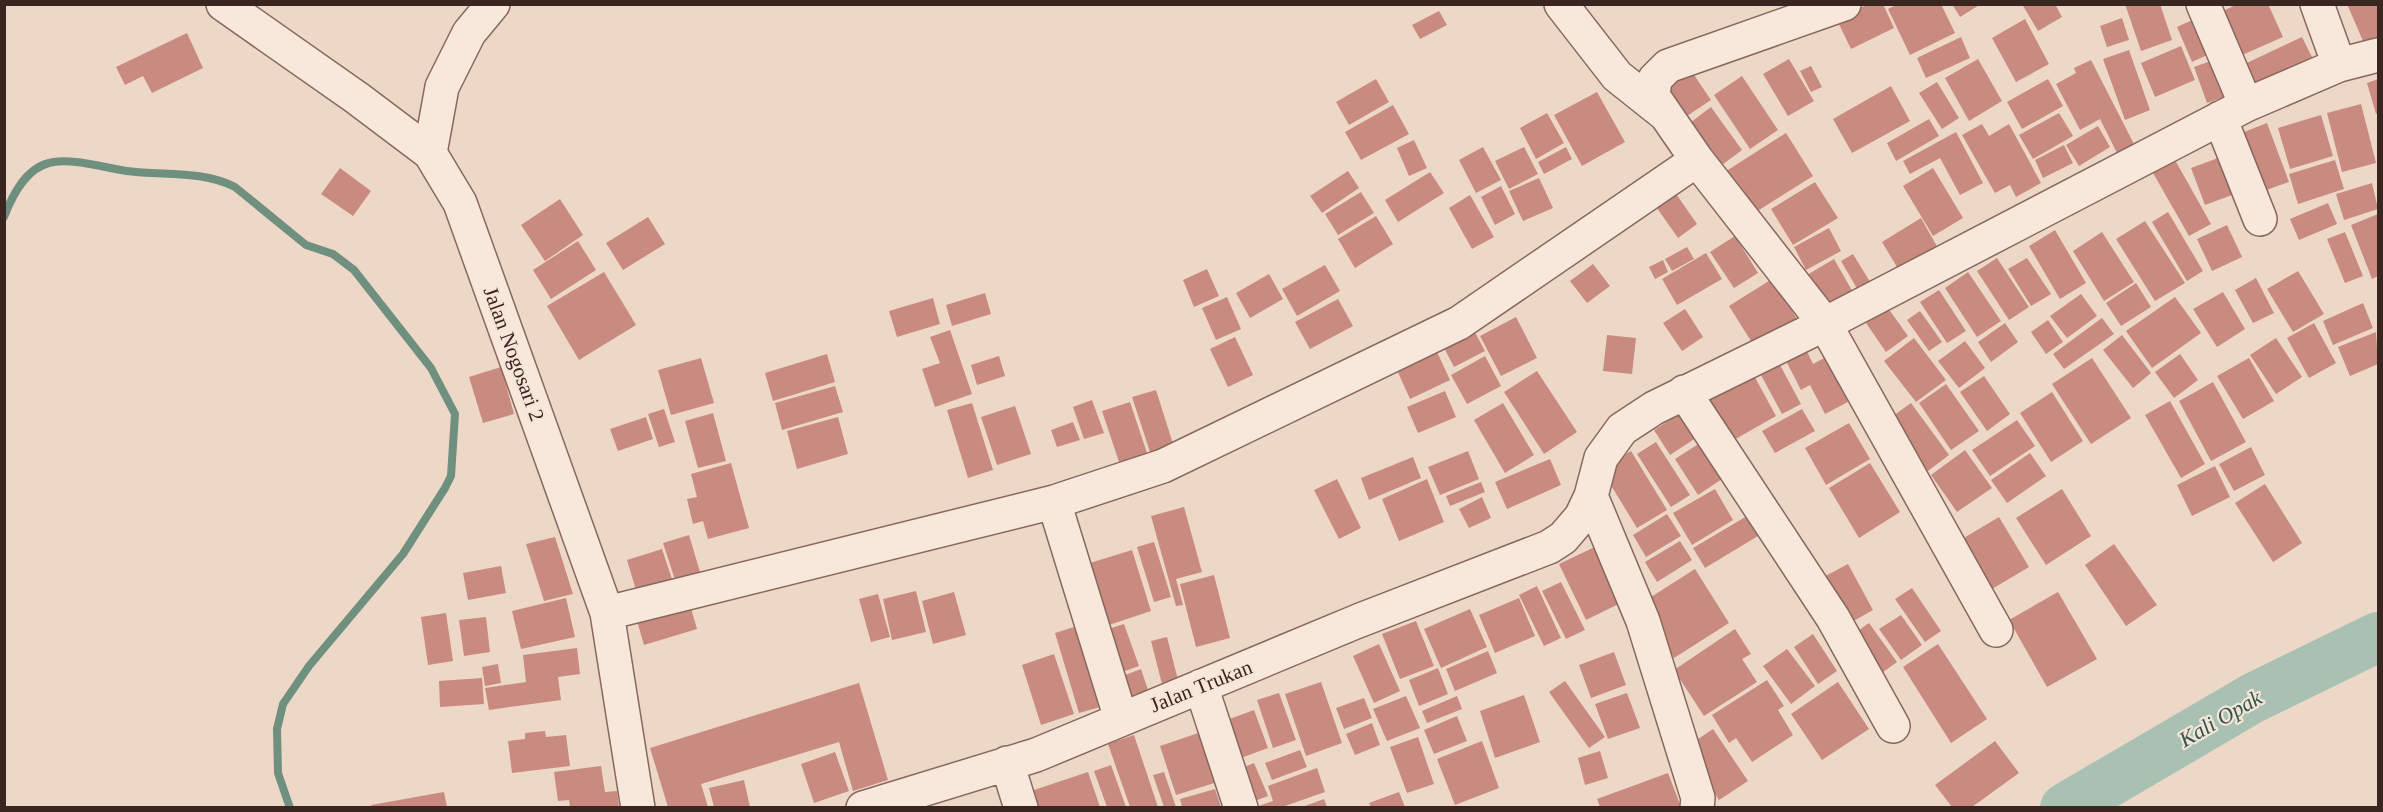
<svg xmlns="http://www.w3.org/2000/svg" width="2383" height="812" viewBox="0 0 2383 812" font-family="'Times New Roman',serif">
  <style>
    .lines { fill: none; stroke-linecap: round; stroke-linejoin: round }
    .stream { stroke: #6f907f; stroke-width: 8 }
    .river { stroke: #a9c1b3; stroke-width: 50 }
    .building { fill: #c98a7f }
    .minor-casing { stroke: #88685d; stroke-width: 36 }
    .minor { stroke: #f8e7db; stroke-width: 33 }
    .labels { text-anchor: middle; stroke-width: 4.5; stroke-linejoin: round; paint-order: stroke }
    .street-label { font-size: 21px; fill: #392620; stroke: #f5e4d7 }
    .water-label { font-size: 22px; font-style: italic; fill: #30584b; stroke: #f5e4d7 }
  </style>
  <rect width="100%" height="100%" fill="#edd8c8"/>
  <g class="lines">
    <path class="stream" d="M4,217c8,-21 21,-48 45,-54 20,-6 57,5 78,8 37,5 74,-1 108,16l71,58 27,9 21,16 77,98 24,46 -4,62 -6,12 -42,66 -94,112 -26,38 -6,25 1,44 12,35"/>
    <path class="river" d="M2065,808l188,-110 125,-61"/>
  </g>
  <path class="building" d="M1868,4h15l11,24 -43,21 -14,-29z
    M1898,4h43l14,29 -45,22 -22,-46z
    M1952,4h29l-21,13z
    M2022,4h33l7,13 -24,14z
    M2125,4h35l12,36 -31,11z
    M2238,4h30l15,33 -50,22 -19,-44z
    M2347,4h31v39l-12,5z
    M1439,11l8,14 -27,14 -8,-14z
    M2201,16l15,35 -24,11 -15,-35z
    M2122,18l7,22 -22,7 -7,-21z
    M2025,19l24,45 -33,18 -24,-44z
    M187,33l16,35 -51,25 -9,-17 -18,9 -9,-18z
    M1961,37l9,21 -44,20 -9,-20z
    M2302,37l11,22 -70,33 -11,-22z
    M2181,46l14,34 -40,17 -14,-34z
    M2129,50l21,60 -25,10 -22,-61z
    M2219,58l13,36 -25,9 -13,-36z
    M1789,59l25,42 -26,15 -25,-42z
    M1978,59l24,42 -33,20 -24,-43z
    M2091,60l46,90 -17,9 -20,-40 -20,11 -24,-46 20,-11 -2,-5z
    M1688,66l23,34 -30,20 -23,-34z
    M1811,66l11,21 -11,5 -11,-21z
    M1742,76l36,54 -28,19 -36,-54z
    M1376,79l13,23 -40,23 -13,-23z
    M2048,79l15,27 -41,23 -15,-27z
    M2378,79v34l-2,1 -9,-31z
    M1937,82l22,36 -17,11 -23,-36z
    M1891,86l19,35 -58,32 -19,-34z
    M1597,92l28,50 -43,24 -28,-51z
    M2361,104l15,59 -34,9 -15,-59z
    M1393,105l16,29 -48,26 -16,-28z
    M1711,107l31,43 -28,21 -31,-43z
    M1547,113l17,30 -28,16 -16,-31z
    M2059,113l14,23 -40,23 -14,-24z
    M2321,115l12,41 -43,13 -12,-41z
    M1929,119l10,17 -43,25 -9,-18z
    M2267,123l22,59 -28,10 -22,-58z
    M1982,124l7,12 20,-12 32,59 -25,14 -6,-12 -15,8 -33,-58z
    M2098,126l12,21 -31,19 -13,-21z
    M1956,132l27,51 -23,12 -20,-37 -30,16 -7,-13z
    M1786,133l27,43 -65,41 -28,-42z
    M1414,140l13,28 -18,8 -12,-28z
    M2064,145l9,18 -30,15 -8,-18z
    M1483,147l18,33 -25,13 -17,-33z
    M1524,147l14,27 -29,15 -14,-28z
    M1566,147l6,12 -28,15 -6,-12z
    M2218,158l14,37 -27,10 -14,-37z
    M2175,160l36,64 -22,12 -36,-63z
    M2335,160l9,29 -46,15 -9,-30z
    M340,168l31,23 -18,25 -32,-22z
    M1933,168l30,50 -30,18 -30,-50z
    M1348,171l11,17 -37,25 -12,-17z
    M1430,172l14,21 -46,29 -13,-22z
    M1539,178l14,30 -30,13 -14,-30z
    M1815,182l23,36 -45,27 -22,-36z
    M2372,183l6,26 -34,11 -8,-26z
    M1501,186l14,28 -20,11 -14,-28z
    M1672,188l25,36 -19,14 -26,-37z
    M1361,192l13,21 -36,22 -13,-21z
    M1470,195l24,42 -22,12 -23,-41z
    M560,199l23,36 -38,26 -24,-36z
    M2328,203l9,21 -38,16 -9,-21z
    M2168,212l35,59 -16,10 -35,-59z
    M2378,214v62l-6,3 -21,-54z
    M1376,216l17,28 -38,24 -17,-29z
    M648,217l17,27 -42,26 -17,-27z
    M1921,218l18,32 -39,22 -18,-30z
    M2145,221l40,62 -30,18 -39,-62z
    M2227,225l15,32 -30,14 -15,-32z
    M1829,228l12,23 -35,19 -12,-23z
    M2055,230l31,53 -26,16 -31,-53z
    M2102,232l32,50 -30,19 -31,-50z
    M2345,232l18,44 -18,7 -18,-44z
    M1735,236l23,37 -24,15 -24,-36z
    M578,241l18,29 -45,29 -18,-29z
    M1687,247l7,12 -22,12 -7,-12z
    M1706,253l16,26 -45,26 -15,-26z
    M1853,254l19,31 -13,7 -18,-31z
    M1997,258l32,49 -20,13 -32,-49z
    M2027,258l24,36 -20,12 -23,-37z
    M1834,259l20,35 -27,16 -20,-35z
    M1663,260l5,12 -13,7 -6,-12z
    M1593,264l17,22 -23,17 -17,-22z
    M1325,265l15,26 -43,25 -15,-27z
    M1207,269l12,27 -25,11 -11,-27z
    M2298,271l26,43 -31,18 -26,-43z
    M604,272l32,53 -57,35 -32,-54z
    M1968,272l33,49 -24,16 -32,-49z
    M1269,274l14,25 -33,19 -14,-25z
    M2256,278l18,35 -21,10 -18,-33z
    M1772,279l27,43 -43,27 -27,-43z
    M2136,283l15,24 -30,19 -15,-23z
    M1939,290l27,41 -19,12 -27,-41z
    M2223,292l22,37 -28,18 -24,-38z
    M985,293l6,21 -39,12 -6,-21z
    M2081,294l16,22 -30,22 -17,-22z
    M1227,297l14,32 -25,11 -14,-32z
    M2175,297l26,36 -49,35 -26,-37z
    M933,298l7,26 -43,13 -8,-26z
    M1338,299l15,27 -43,23 -15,-27z
    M2363,303l10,25 -40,17 -10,-24z
    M1888,308l20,28 -22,16 -20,-29z
    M1685,309l18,28 -21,14 -19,-28z
    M1920,311l22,31 -13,9 -22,-31z
    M1516,317l21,41 -36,18 -21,-40z
    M2102,318l12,16 -50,35 -11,-15z
    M2048,320l15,22 -17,12 -15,-22z
    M2005,323l13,19 -27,20 -13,-20z
    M2314,323l22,40 -27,15 -22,-40z
    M1471,325l14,26 -31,16 -14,-27z
    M950,330l22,64 -37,13 -13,-38 18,-6 -10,-26z
    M2376,332l2,32 -28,12 -12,-29z
    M1607,335l29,3 -4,36 -29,-3z
    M2122,335l29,38 -18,15 -30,-38z
    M1235,337l18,38 -25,12 -18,-38z
    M1914,338l32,42 -30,22 -32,-41z
    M2276,338l26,39 -26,17 -26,-39z
    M1432,341l18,39 -40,19 -18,-40z
    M1965,341l20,27 -26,20 -21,-27z
    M1804,345l9,19 13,-7 22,45 -23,12 -15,-29 -9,5 -18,-35z
    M827,354l8,28 -62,19 -8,-28z
    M2180,354l18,26 -24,18 -19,-26z
    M999,356l6,20 -28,9 -6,-20z
    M1485,356l16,30 -34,18 -16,-29z
    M701,358l13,45 -43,12 -13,-45z
    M2092,358l39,60 -40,26 -39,-60z
    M2249,358l25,43 -31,18 -26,-43z
    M1780,365l21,39 -19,10 -21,-39z
    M501,367l13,47 -31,9 -14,-46z
    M1537,371l40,61 -33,22 -40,-62z
    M1752,372l24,44 -51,29 -25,-43z
    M1984,376l26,38 -23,17 -27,-39z
    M2213,382l33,60 -35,19 -32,-60z
    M1946,384l33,47 -28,19 -32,-47z
    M835,386l8,26 -61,18 -7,-27z
    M1156,390l18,57 -23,8 -19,-58z
    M1445,391l11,26 -38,16 -11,-26z
    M2052,392l31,49 -32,21 -31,-49z
    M1092,400l12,33 -20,6 -11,-32z
    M2170,401l35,63 -24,14 -36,-63z
    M1130,402l18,54 -28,9 -18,-54z
    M972,403l21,67 -25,8 -21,-68z
    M1503,403l31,52 -29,18 -31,-53z
    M1911,403l38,52 -25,19 -38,-53z
    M1015,406l16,48 -34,11 -16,-48z
    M664,409l11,33 -16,5 -11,-33z
    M1687,409l15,25 -32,21 -16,-25z
    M1802,409l13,22 -40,22 -13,-22z
    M713,413l13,48 -28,7 -13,-47z
    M646,417l7,22 -35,12 -8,-22z
    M838,417l10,37 -51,15 -10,-38z
    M2017,420l18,26 -45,30 -18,-26z
    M1073,422l7,18 -23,7 -6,-17z
    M1849,423l21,36 -44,26 -21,-37z
    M1656,442l34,53 -19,12 -34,-53z
    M1700,443l22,36 -24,16 -23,-36z
    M2251,447l14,28 -31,16 -15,-27z
    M1965,450l27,38 -35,24 -26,-37z
    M1468,451l11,28 -39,16 -12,-28z
    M1631,451l36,59 -30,18 -36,-59z
    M2030,453l16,23 -39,27 -16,-23z
    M1413,457l8,21 -52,22 -8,-22z
    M1550,459l11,26 -54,24 -12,-27z
    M731,463l18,65 -41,11 -5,-18 -10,3 -6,-25 10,-2 -6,-23z
    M1870,463l30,49 -41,26 -30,-50z
    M2215,466l15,31 -38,19 -15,-31z
    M1337,479l24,49 -22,11 -25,-49z
    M1427,479l17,43 -45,19 -17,-42z
    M1481,482l4,10 -35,14 -4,-10z
    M2265,484l37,59 -29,19 -38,-59z
    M1715,489l18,31 -41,25 -19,-32z
    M2062,489l29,47 -45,29 -30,-47z
    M1482,497l9,21 -22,10 -10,-19z
    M1184,507l18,65 -26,7 7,26 -7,1 -25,-90z
    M1667,514l14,22 -35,21 -13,-22z
    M1747,516l11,20 -53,32 -12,-20z
    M1999,517l30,50 -37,22 -30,-50z
    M689,535l14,47 -25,7 -15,-46z
    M555,537l18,57 -29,7 -18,-57z
    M1680,541l12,19 -35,22 -12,-20z
    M1154,542l17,55 -17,5 -17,-55z
    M1601,544l26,56 -41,20 -27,-56z
    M2114,544l43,61 -31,21 -41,-61z
    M662,549l13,39 -36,12 -12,-40z
    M1132,550l19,61 -42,14 -19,-62z
    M1848,564l25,46 -30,17 -25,-47z
    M501,566l5,27 -38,7 -5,-27z
    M1695,569l34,54 -55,35 -34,-54z
    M1214,575l16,63 -34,9 -16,-63z
    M1561,582l24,48 -19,9 -24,-48z
    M1537,586l24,52 -17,8 -25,-51z
    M1912,588l29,43 -16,11 -30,-43z
    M916,591l10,41 -34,8 -9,-41z
    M954,592l12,43 -33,9 -11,-43z
    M2058,592l39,67 -50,28 -38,-67z
    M878,594l12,43 -19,5 -12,-43z
    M566,598l9,39 -54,12 -9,-38z
    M1519,598l16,38 -40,17 -16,-38z
    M690,605l7,24 -53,16 -7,-24z
    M1470,609l17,38 -46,21 -17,-39z
    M446,613l7,48 -25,4 -7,-48z
    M1901,615l21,30 -21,15 -22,-31z
    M486,617l4,35 -26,4 -5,-36z
    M1416,621l18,45 -34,13 -18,-45z
    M1087,623l24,81 -32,9 -24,-80z
    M1869,623l28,39 -18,13 -28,-39z
    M1124,624l15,42 -25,9 -15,-43z
    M1735,629l16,25 -9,5 15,23 -53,34 -30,-46z
    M1813,634l24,37 -19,13 -24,-37z
    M1167,637l11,43 -16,4 -11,-43z
    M1379,644l21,47 -26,12 -21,-47z
    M1938,644l49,75 -36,24 -48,-76z
    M577,648l3,26 -22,3 3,23 -72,10 -4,-22 41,-6 -3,-27z
    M1787,649l28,37 -24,18 -28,-38z
    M1488,651l9,22 -42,18 -9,-22z
    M1614,652l12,33 -35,13 -12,-33z
    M1054,654l20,60 -33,11 -19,-60z
    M498,664l3,19 -16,3 -3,-19z
    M1438,668l10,26 -29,12 -10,-26z
    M1141,669l7,21 -29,10 -7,-20z
    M482,678l2,26 -44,3 -1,-26z
    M1767,680l17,26 -6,4 15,25 -41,27 -16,-24 -7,5 -17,-28z
    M1565,681l40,56 -16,11 -40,-56z
    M1321,682l21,61 -36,13 -21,-62z
    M1838,682l31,47 -47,31 -31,-46z
    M859,683l29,97 -35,11 -14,-49 -138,42 7,23h-40l-18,-59z
    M1279,693l17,47 -23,8 -16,-48z
    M1627,693l13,35 -32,11 -13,-35z
    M1524,695l16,47 -45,16 -15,-47z
    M1406,696l14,32 -33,13 -14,-32z
    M1457,696l5,13 -35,14 -5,-12z
    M1364,698l8,20 -28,11 -8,-21z
    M1254,710l14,38 -38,14 -14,-38z
    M1457,716l10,25 -33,13 -10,-24z
    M1372,723l8,22 -25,10 -9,-21z
    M1713,729l35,52 -29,19 -34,-52z
    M1207,730l17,50 -48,15 -16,-49z
    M545,731l1,6 20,-2 4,31 -58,7 -4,-32 17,-2v-6z
    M1134,735l24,72h-28l-22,-63z
    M1418,737l16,47 -27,9 -17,-46z
    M1482,741l17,47 -44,17 -18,-46z
    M1995,741l24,32 -47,34h-20l-17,-22z
    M1300,750l7,17 -35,13 -7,-17z
    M1600,751l8,27 -23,7 -7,-27z
    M835,752l14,39 -35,12 -13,-39z
    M1254,763l14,33 -24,9 -12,-33z
    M1111,765l15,42h-19l-13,-36z
    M601,766l4,26 12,-1 2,16h-49l-1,-7 -11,1 -4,-29z
    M1317,768l8,24 -43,15h-26l17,-6 -5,-15z
    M1088,772l12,35h-67l-5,-15z
    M1164,772l12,35h-12l-11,-32z
    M1668,773l13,34h-81l-3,-8z
    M744,780l6,27h-36l-5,-19z
    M1215,789l6,18h-39l-2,-8z
    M444,792l3,15h-75l-1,-2z
    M1399,792l6,15h-34l-2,-4z
    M1324,799l3,8h-25z"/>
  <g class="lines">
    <g class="minor-casing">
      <path id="minor" d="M223,4l134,94 73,55 30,50 147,410 31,195
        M1561,4l56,72 49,39
        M1844,4l-176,62 -13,13 -2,17 44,64 128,164 171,306
        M2203,4l43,101
        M2317,4l22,61
        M2220,118l40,101
        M430,153l12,-66 27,-54 24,-29
        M1684,392l149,226 60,108
        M1591,496l52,125 55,177 -1,10
        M1054,502l67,217
        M607,613l447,-111 109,-36 296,-143 238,-163
        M1201,686l40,122
        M1007,763l14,45
        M863,808l173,-53 322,-134 191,-74 14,-9 18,-21 10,-21 10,-38 21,-29 32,-21 171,-84 421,-219 93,-40 39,-10"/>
    </g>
    <use href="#minor" class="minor"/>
  </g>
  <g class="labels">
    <g class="street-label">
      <text transform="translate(514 354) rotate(70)" y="7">Jalan Nogosari 2</text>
      <text transform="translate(1201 686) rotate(-22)" y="7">Jalan Trukan</text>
    </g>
    <g class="water-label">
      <text transform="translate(2220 718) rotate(-30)" y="8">Kali Opak</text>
    </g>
  </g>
  <rect width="2383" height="812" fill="none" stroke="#392620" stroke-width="12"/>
</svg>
